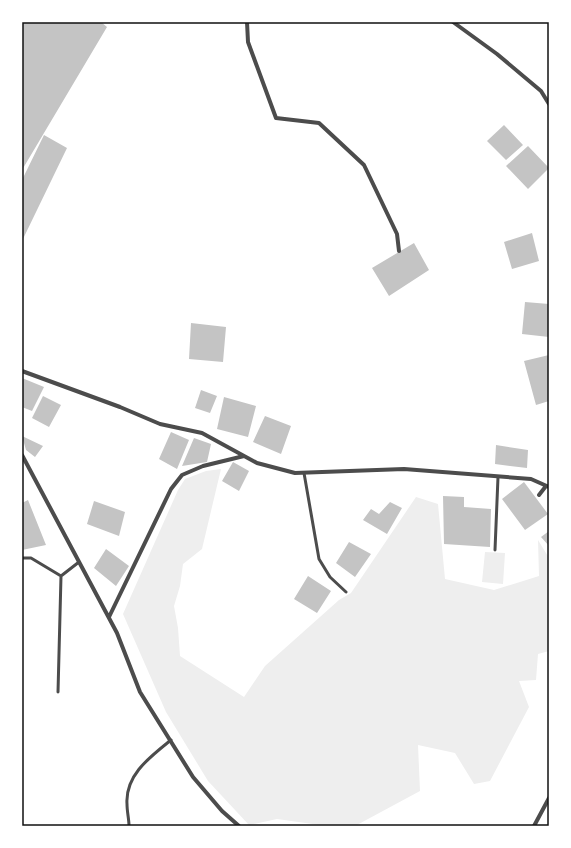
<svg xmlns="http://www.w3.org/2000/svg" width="571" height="848" viewBox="0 0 571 848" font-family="'Alegreya Sans',sans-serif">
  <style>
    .green { fill: #eee }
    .building { fill: #c4c4c4 }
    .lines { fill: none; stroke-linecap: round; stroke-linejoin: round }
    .service { stroke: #4c4c4c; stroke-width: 3 }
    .minor { stroke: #4c4c4c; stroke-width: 4 }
    .neatline { fill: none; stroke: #111; stroke-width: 1.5 }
  </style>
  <rect width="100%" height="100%" fill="#fff"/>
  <path class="green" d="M221,469l-19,80 -19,15 -3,22 -6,20 4,22 2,28 64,41 21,-31 74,-66 12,-7 65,-96 22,7 7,75 49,11 45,-14 -1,-36 11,18v93l-11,3 -2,26 -17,1 10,26 -39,74 -16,3 -19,-31 -37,-8 2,46 -65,35h-28l-50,-7 -28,6 -41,-44 -42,-69 -43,-98 55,-124 7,-11 21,-8z
    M485,552l20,1 -2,31 -21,-2z"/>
  <path class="building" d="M22,22h79l6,5 -85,143z
    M504,125l19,20 -17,15 -19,-19z
    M44,135l23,13 -45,93v-61z
    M528,146l21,22 -21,21 -22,-23z
    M532,233l7,28 -27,8 -8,-27z
    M414,243l15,27 -40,26 -17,-28z
    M525,302l24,2v33l-27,-3z
    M191,323l35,4 -3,35 -34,-3z
    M549,355v46l-13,4 -12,-44z
    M22,378l22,9 -12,24 -10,-4z
    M201,390l16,6 -7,17 -15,-5z
    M43,396l18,9 -12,22 -17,-9z
    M224,397l32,9 -8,31 -31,-8z
    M265,416l26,10 -10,28 -28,-12z
    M171,432l18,8 -12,29 -18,-10z
    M22,436l21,10 -8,11 -9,-7z
    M194,438l17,6 -4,18 -25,4z
    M496,445l32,5 -1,18 -32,-4z
    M233,462l16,9 -10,20 -17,-10z
    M524,482l24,32 -23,16 -23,-31z
    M443,496l21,1v10l27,2 -1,38 -46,-3z
    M28,500l18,45 -24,5v-47z
    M94,501l31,11 -6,24 -32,-12z
    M390,502l12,6 -15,26 -24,-14 8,-11 8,5z
    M549,531v15l-8,-9z
    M349,542l22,12 -16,23 -19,-14z
    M106,549l23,17 -13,20 -22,-18z
    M308,576l23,15 -14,22 -23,-14z"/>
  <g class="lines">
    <path class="service" d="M304,473l15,86 11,18 16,15
      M495,550l3,-73
      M22,558h9l30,18
      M58,692l3,-116 18,-14
      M129,826c0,-7 -2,-14 -2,-22 -2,-29 23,-47 44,-64"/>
    <path class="minor" d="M247,22l1,20 28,76 43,5 45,42 33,69 2,17
      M453,22l44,32 44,37 8,13
      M22,371l98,36 40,17 42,9 55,30 38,10 109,-4 127,10 18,8
      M22,455l95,178 23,59 53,85 29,34 17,15
      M539,495l7,-9
      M109,617l62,-128 11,-14 21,-9 41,-10
      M534,826l15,-28"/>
  </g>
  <rect width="571" height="848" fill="none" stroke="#ffffff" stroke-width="46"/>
  <rect x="23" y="23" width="525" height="802" class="neatline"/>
</svg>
